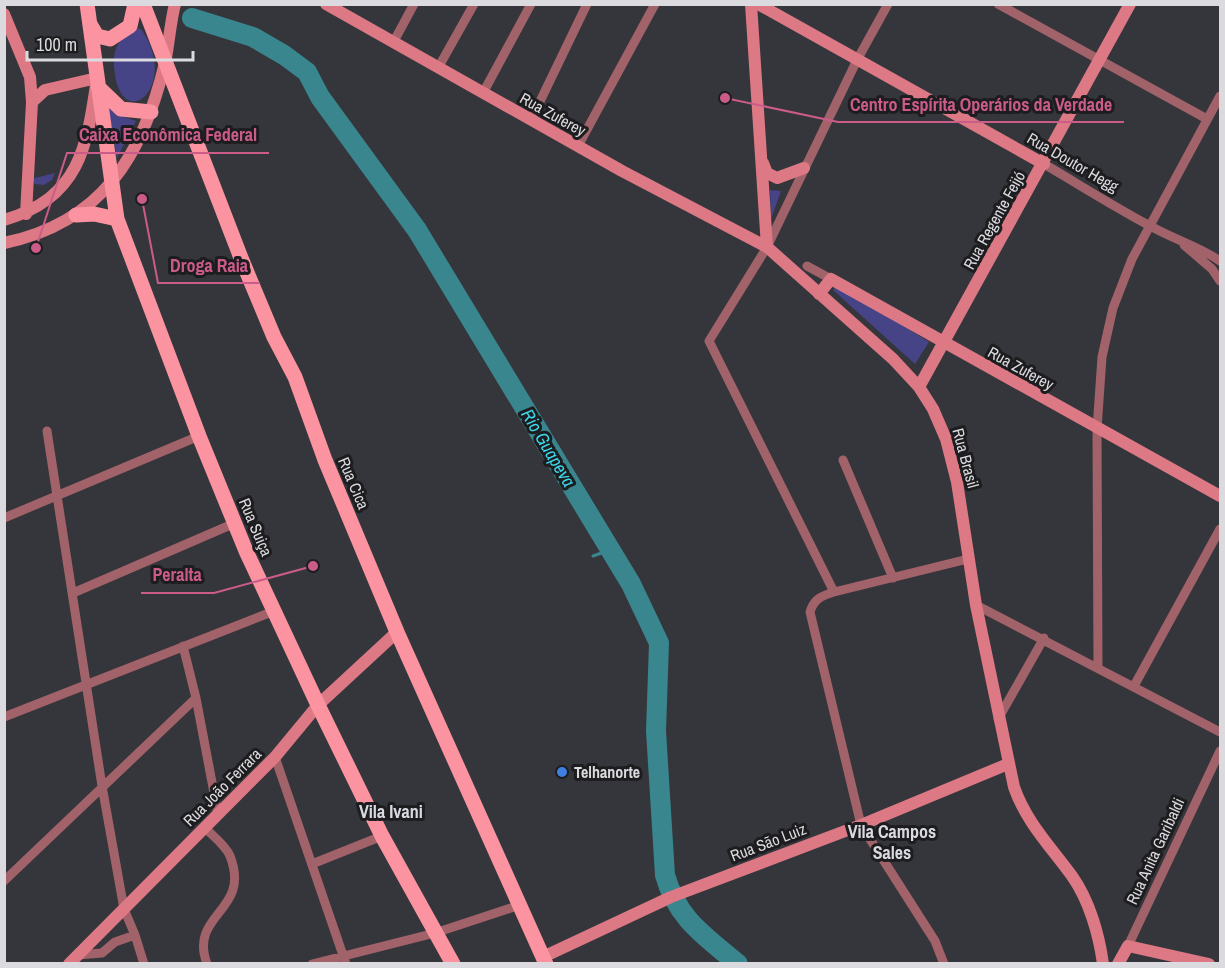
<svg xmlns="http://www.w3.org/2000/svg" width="1225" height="968" viewBox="0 0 1225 968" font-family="'Archivo Narrow',sans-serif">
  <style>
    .green { fill: #464387 }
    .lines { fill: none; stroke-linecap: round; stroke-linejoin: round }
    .stream { stroke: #39868f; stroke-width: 3 }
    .river { stroke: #39868f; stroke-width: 20 }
    .street { stroke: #a26269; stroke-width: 9 }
    .secondary { stroke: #dd7885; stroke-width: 12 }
    .primary { stroke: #fc93a0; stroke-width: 15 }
    .shop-dot { fill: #3f7fe0; stroke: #1d1d20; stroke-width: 2 }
    .labels { text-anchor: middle; stroke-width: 6; stroke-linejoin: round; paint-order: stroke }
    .street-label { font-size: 16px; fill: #dbdbdf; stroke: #1d1d20 }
    .poi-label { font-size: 16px; font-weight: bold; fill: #dbdbdf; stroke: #1d1d20; text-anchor: start }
    .water-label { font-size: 18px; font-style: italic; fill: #3cd7e8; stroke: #1d1d20 }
    .neighbourhood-label { font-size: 18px; font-weight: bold; fill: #d9dae1; stroke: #1d1d20 }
    .leader { fill: none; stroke: #cb5c89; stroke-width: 2 }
    .callout-dot { fill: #cb5c89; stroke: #1d1d20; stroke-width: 2 }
    .callout-label { font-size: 18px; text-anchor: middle; font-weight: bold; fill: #cb5c89; stroke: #1d1d20; stroke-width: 6; stroke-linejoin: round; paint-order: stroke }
  </style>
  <rect width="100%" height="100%" fill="#35363b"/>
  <path class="green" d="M135,28l6,1c41,58 -22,109 -27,37 -1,-18 5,-28 21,-38z
    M108,106l13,10 15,5 -19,37z
    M55,173l-3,7 -8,5 -9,-1 -4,-5z
    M770,190l11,1 -10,28z
    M838,285l91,57 -14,22 -82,-74z"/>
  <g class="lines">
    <path class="stream" d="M593,556l17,-6"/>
    <path class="river" d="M192,18l61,19 31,18 23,17 13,25 97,133 214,354 28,59 -3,88 9,144c12,44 40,61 73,89"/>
    <path class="street" d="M998,4l209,115
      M393,43l21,-39
      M438,68l36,-64
      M483,93l48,-89
      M531,120l56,-116
      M578,146l77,-142
      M1044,164c36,21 72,44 110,64 22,12 46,19 66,33
      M1184,245l28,24 8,12
      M807,266l24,13
      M47,431l55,355 22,123 11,26
      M843,460l50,118
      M4,518l195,-82
      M834,592l-125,-251 58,-94 90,-187 31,-56
      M73,593l162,-70
      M976,605l244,127
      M183,646l13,52 22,116
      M1098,666l-1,-237 5,-72 11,-49 19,-49 88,-163
      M1134,686l86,-157
      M4,717l270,-106
      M998,719l46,-81
      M275,757l71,207
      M205,828c8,8 21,18 25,28 22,56 -42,57 -23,108
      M312,864l70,-28
      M4,881l192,-183
      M1128,946l92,-195
      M78,955l24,-2 13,-11 20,-7 9,29
      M312,964l123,-31 85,-28
      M944,964l-9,-23 -74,-116 -51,-213c4,-13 11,-16 24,-20l134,-33"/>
    <path class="secondary" d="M326,4l296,167 145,76 126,112 26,28 14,22 13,30 11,43 19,123 38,182c12,35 37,60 58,89 17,24 27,58 31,88
      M751,4l16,243
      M758,4l286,160
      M4,14l26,63 2,25 -6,112
      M763,163l4,10 10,5 27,-10
      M4,220c76,-22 83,-73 93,-142l-52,12 -13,12
      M4,243c98,-20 139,-88 161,-180 4,-19 5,-39 10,-59
      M819,294l12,-15 389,217
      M919,387l211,-383
      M543,957l128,-60 190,-72 147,-61
      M69,964l206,-207 43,-52 79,-73
      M1118,964l10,-18 81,18"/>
    <path class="primary" d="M87,4l30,215 82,217 47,115 72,154 64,131 71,128
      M143,4l98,254 33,79 21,40 30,83 72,172 149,332
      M90,24l7,12 13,3 20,-13 5,-22
      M98,87l23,22 30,3
      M76,215l18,-1 23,5"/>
  </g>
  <circle class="shop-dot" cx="562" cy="772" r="6"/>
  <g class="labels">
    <g class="street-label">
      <text transform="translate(553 114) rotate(29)" y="6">Rua Zuferey</text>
      <text transform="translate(1073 162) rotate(30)" y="6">Rua Doutor Hegg</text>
      <text transform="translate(994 220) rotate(-61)" y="6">Rua Regente Feijó</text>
      <text transform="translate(1021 368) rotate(29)" y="6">Rua Zuferey</text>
      <text transform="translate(966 458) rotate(75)" y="6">Rua Brasil</text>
      <text transform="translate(354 483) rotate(67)" y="6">Rua Cica</text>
      <text transform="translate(256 527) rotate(67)" y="6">Rua Suiça</text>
      <text transform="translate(222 787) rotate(-45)" y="6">Rua João Ferrara</text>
      <text transform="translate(768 842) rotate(-21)" y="6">Rua São Luiz</text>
      <text transform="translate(1155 851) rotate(-65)" y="6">Rua Anita Garibaldi</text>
    </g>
    <g class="poi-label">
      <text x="574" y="778">Telhanorte</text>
    </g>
    <g class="water-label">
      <text transform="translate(548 448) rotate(59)" y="6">Rio Guapeva</text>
    </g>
    <g class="neighbourhood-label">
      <text x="391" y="818">Vila Ivani</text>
      <text x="892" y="838">Vila Campos<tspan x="892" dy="21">Sales</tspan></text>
    </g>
  </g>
  <path class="leader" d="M725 98L838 122H1124M36 248L67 153H269M142 199L158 283H260M313 566L214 593H141"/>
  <g class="callout-dot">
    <circle cx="725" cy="98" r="6"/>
    <circle cx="36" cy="248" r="6"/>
    <circle cx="142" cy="199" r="6"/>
    <circle cx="313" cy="566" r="6"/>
  </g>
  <g class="callout-label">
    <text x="981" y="111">Centro Espírita Operários da Verdade</text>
    <text x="168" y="141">Caixa Econômica Federal</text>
    <text x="209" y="272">Droga Raia</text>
    <text x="177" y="581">Peralta</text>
  </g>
  <rect width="1225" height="968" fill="none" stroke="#dbdbdf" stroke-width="12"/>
  <path d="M27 51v9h166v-9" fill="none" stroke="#dbdbdf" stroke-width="3"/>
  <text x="36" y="51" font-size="18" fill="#dbdbdf" stroke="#1d1d20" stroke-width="4.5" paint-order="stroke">100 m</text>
</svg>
